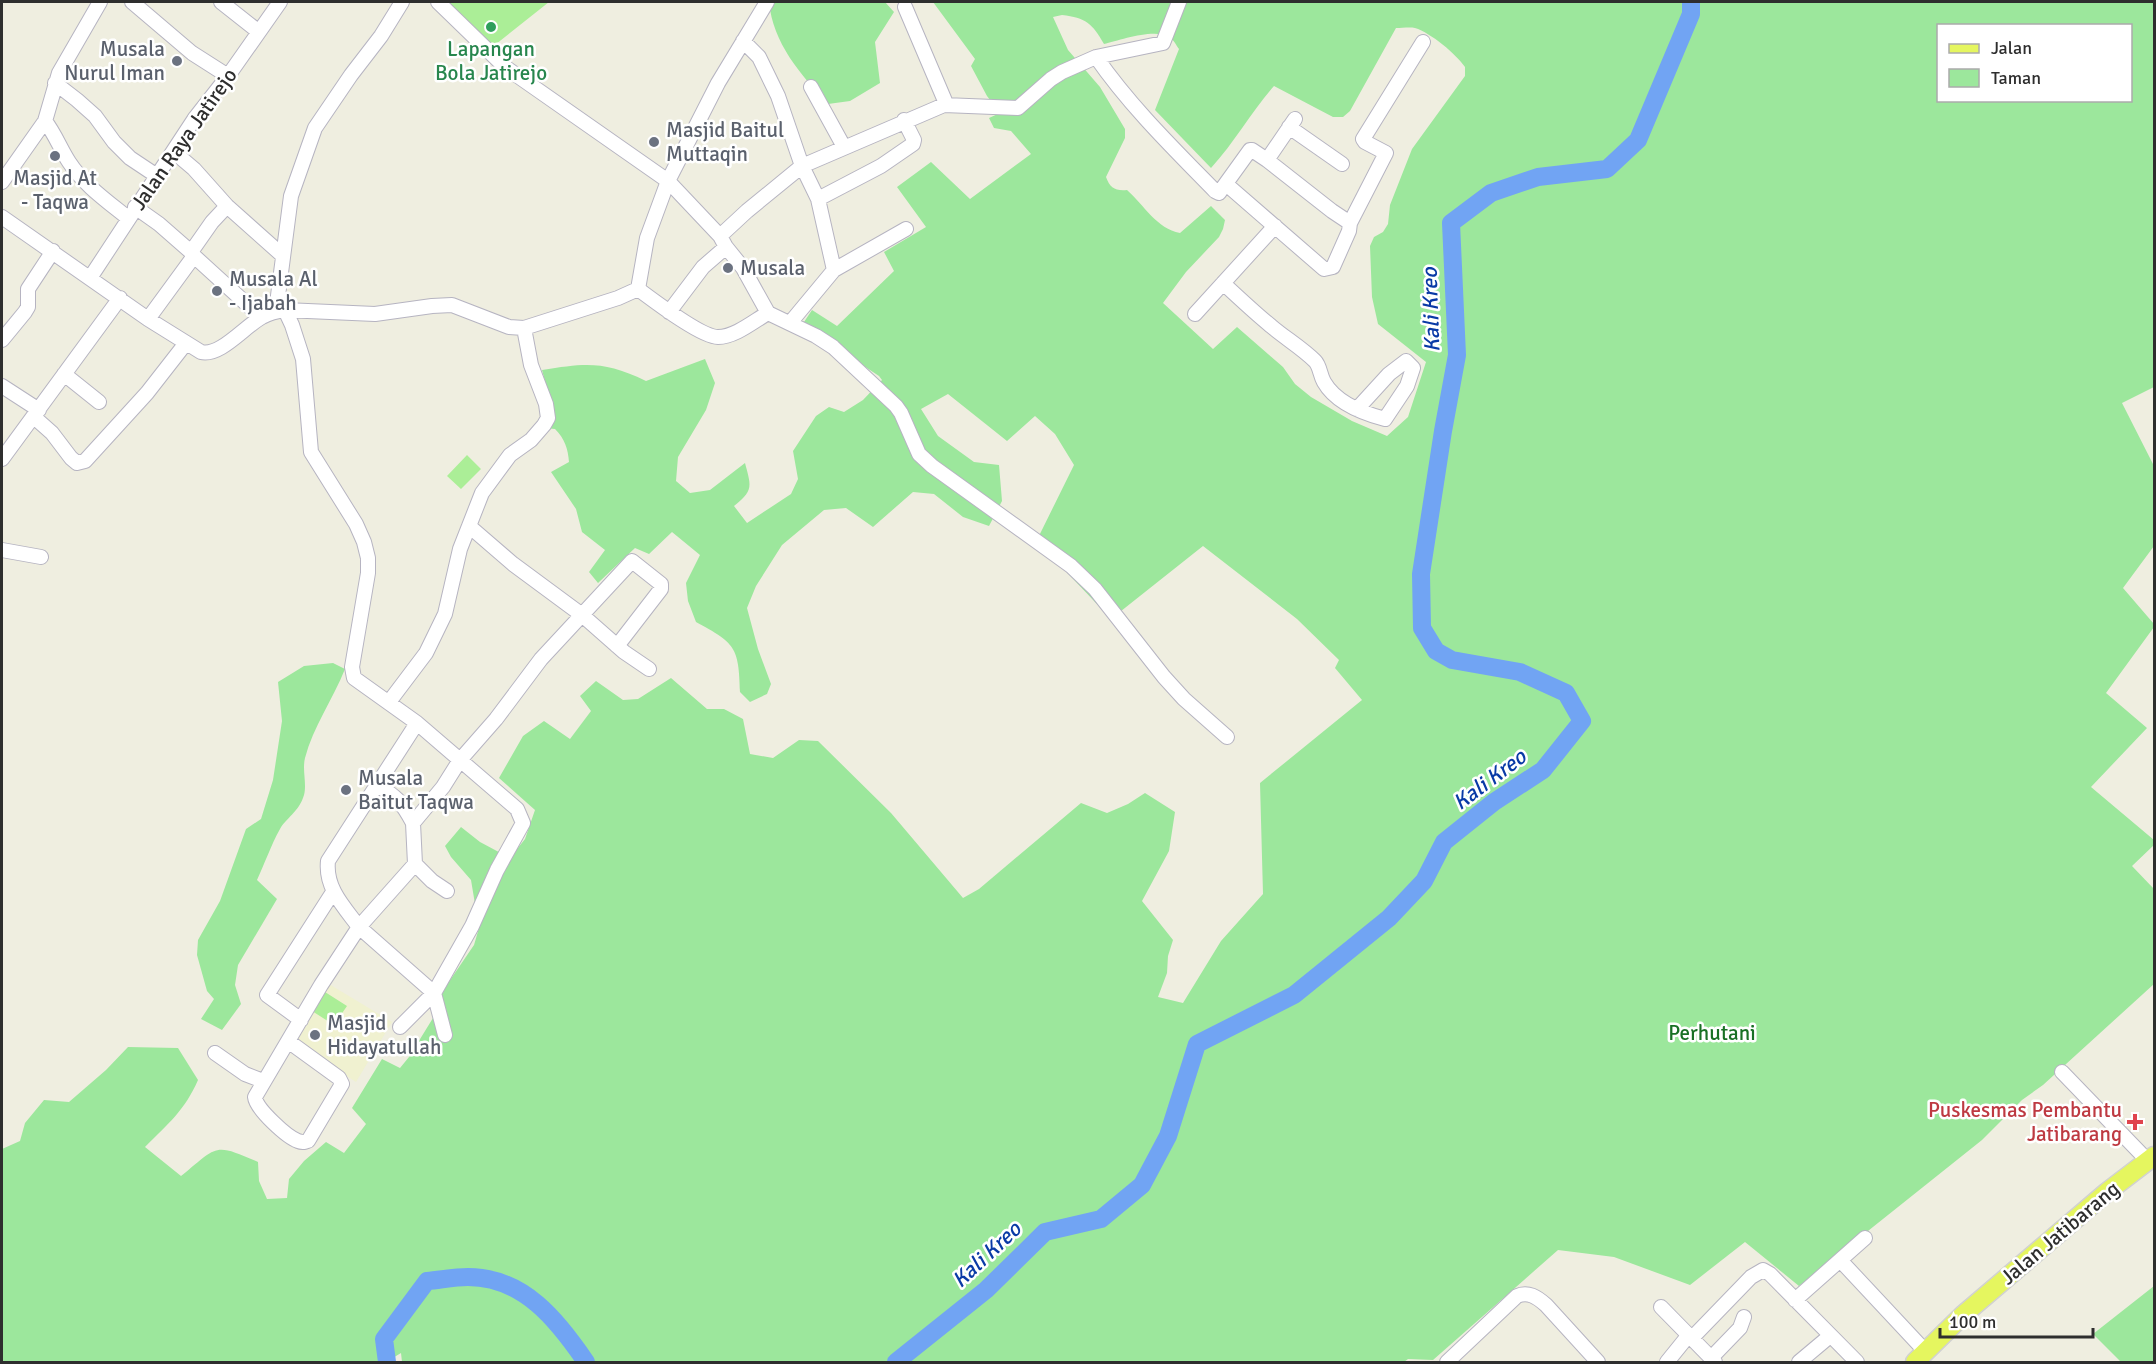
<svg xmlns="http://www.w3.org/2000/svg" width="2156" height="1364" viewBox="0 0 2156 1364" font-family="Signika,sans-serif">
  <style>
    .education { fill: #f0f1d0 }
    .green { fill: #9ce79c; fill-rule: evenodd }
    .pitch { fill: #abee97 }
    .lines { fill: none; stroke-linecap: round; stroke-linejoin: round }
    .river { stroke: #71a4f3; stroke-width: 18 }
    .minor-casing { stroke: #b6b4c1; stroke-width: 16 }
    .major-casing { stroke: #d1d1d1; stroke-width: 21 }
    .minor { stroke: #fff; stroke-width: 14 }
    .major { stroke: #e5f65f; stroke-width: 18 }
    .leisure-dot { fill: #2e9e5b; stroke: #fff; stroke-width: 2 }
    .worship-dot { fill: #6b7280; stroke: #fff; stroke-width: 2 }
    .health-dot { fill: #e0444e; stroke: #fff; stroke-width: 2 }
    .labels { text-anchor: middle; stroke-width: 5; stroke-linejoin: round; paint-order: stroke }
    .worship-label { font-size: 21px; fill: #5b616d; stroke: #fff; text-anchor: start }
    .leisure-label { font-size: 21px; fill: #27864d; stroke: #fff }
    .street-label { font-size: 21px; fill: #2e2e2e; stroke: #fff }
    .park-label { font-size: 21px; fill: #197025; stroke: #fff }
    .health-label { font-size: 21px; fill: #be3a42; stroke: #fff; text-anchor: end }
    .water-label { font-size: 22px; font-style: italic; fill: #093aa6; stroke: #fff }
  </style>
  <rect width="100%" height="100%" fill="#efeee0"/>
  <path class="education" d="M324,981l68,41 -36,60 -65,-42z"/>
  <path class="green" d="M769,2h116l9,10 -19,30 5,41 -30,18 -22,3c-28,-30 -55,-61 -59,-102z
    M933,2h1221v385l-32,16 32,63v80l-31,42 31,36v3l-48,66 41,35 -56,59 63,53v5l-22,21 22,23v95l-111,101 -21,15 -40,40 -183,146 -54,-44 -55,43 -76,-28 -56,-7 -125,110 -25,-1 -4,3h-1002l-1,-9 -15,9h-384v-213l18,-8 5,-18 19,-23 25,2 37,-32 22,-23 50,1 20,32c-13,30 -30,44 -53,67l36,29c37,-30 32,-34 77,-14l1,19 8,18 20,-1 2,-19 15,-18 22,-19 18,11 22,-29 -14,-16 30,-49 18,9 9,-11 24,-39 11,-29 30,-44 5,-17 -8,-48 -20,-23 -6,-11 16,-19 19,15 30,16 15,-19 10,-29 -36,-32 24,-42 21,-15 26,18 21,-28 -11,-15 16,-15 27,19 15,-1 33,-21 36,31h17l19,10 7,35 23,4 26,-18 19,1 73,72 72,85 16,-9 102,-86 26,10 21,-9 17,-11 30,19 -6,39 -27,50 31,39 -5,16 -1,17 -9,24 25,6 38,-62 42,-47 -3,-111 102,-83 -27,-32 4,-8 -42,-41 -94,-73 -92,73 -51,-54 -25,-21 39,-79 -19,-31 -20,-18 -28,25 -59,-47 -27,15 17,27 36,26 25,3 3,36 -13,25 -26,-9 -29,-23 -21,-2 -40,35 -27,-19 -22,2 -42,35 -26,41 -9,22 11,41 13,35 -4,10 -17,8 -10,-10c-1,-45 -5,-49 -44,-70l-8,-21 -2,-18 14,-28 -28,-23 -23,22 -14,-6 -37,35 -9,-11 16,-22 -23,-18 -6,-23 -25,-37 18,-10c-1,-13 -4,-23 -14,-33l-10,-1 5,-28 -8,-30c45,-7 62,-9 104,11l59,-22 10,24 -9,27 -28,47 -2,24 14,12 20,-3 35,-27c6,23 9,27 -11,43l13,17 44,-29 7,-15 -5,-28 23,-35 13,-9 15,5 19,-12 19,-20 -3,-4 -77,-51 10,-15 25,16 57,-55 -10,-19 42,-25 -29,-40 34,-25 39,37 61,-45 -20,-23 -17,-3 -5,-10 11,-5 -13,-17 -16,-30 4,-7zM1062,15c24,3 30,8 42,29 16,-4 53,-17 66,-6 4,2 6,7 9,11l-24,61 56,58c24,-26 40,-56 63,-82l59,31h10l7,-6 46,-83c6,0 14,-1 19,0 16,5 41,26 50,39v9l-53,73 -22,56 -2,19 -5,8 -9,5 -4,9 2,51 6,27 48,38 -18,55 -21,19 -35,-15 -41,-24 -16,-13 -12,-17 -46,-40 -24,22 -50,-46 23,-31 33,-35 4,-8 2,-9 -14,-14 -31,27c-23,-4 -36,-28 -53,-43 -12,1 -17,-2 -21,-13l19,-39v-9l-25,-42 -32,-37 -15,-33zM1938,26h192v74h-192z
    M333,663l12,6c-12,30 -32,58 -40,89 -3,12 2,26 -1,37 -5,17 -18,23 -24,34 -9,16 -15,34 -23,51l20,19 -39,66 -3,20 6,19 -19,26 -21,-11 13,-20 -7,-8 -10,-36 1,-15 22,-39 26,-72 15,-10 12,-39 9,-59 -4,-39 26,-16z
    M2154,1286v76h-33l-28,-28z"/>
  <path class="pitch" d="M443,2h106l-63,50z
    M467,455l14,14 -20,20 -14,-13z
    M325,992l22,14 -13,19 -22,-14z"/>
  <g class="lines">
    <path class="river" d="M387,1362l-3,-23 43,-58c13,-1 27,-4 41,-4 56,0 90,44 118,85
      M896,1362l90,-72 59,-58 56,-13 41,-34 26,-49 29,-92 97,-49 95,-77 35,-37 20,-39 50,-40 49,-32 39,-49 -16,-28 -46,-21 -68,-12 -16,-9 -14,-23 -1,-54 22,-143 14,-76 -6,-132 40,-30 47,-16 69,-8 31,-29 53,-126v-12"/>
    <g class="minor-casing">
      <path id="minor" d="M132,2l60,51 36,23
        M221,2l38,30
        M438,2l67,65 163,114 52,55 6,11 17,21 25,45 48,23 17,11 63,59 5,7 18,41 13,12 139,100 24,23 69,88 20,22 43,38
        M743,41l16,16 19,39 24,70 16,33 16,71
        M1096,57c34,49 77,91 119,134l4,2 31,-43h2l15,10 28,-41
        M55,83l22,17 18,16 19,26 16,16 27,18
        M811,87l33,60
        M944,105l74,3 33,-29 11,-7 34,-15 67,-14 16,-41
        M45,121c10,13 15,27 24,41 15,23 38,39 59,56
        M1289,127l53,37
        M174,152l20,17 33,37 55,49
        M1267,160l65,51 18,12
        M2,182l43,-61 14,-48 41,-71
        M1226,184l98,85 9,-2 16,-36 1,-8 36,-70 -21,-11 -2,-3 60,-97
        M818,199l63,-33 32,-22 1,-4 -10,-20
        M135,207l24,17 32,28 3,4 67,61
        M2,217l146,102 53,33c19,5 44,-26 61,-35 7,-4 15,-6 23,-7l90,4 57,-8 20,-1 57,22 15,1 94,-30 20,-9
        M720,236l27,-25 55,-45 142,-61 1,-4 -40,-94
        M191,252l21,-30 15,-16
        M90,278l105,-160 33,-42 52,-74
        M1223,283c16,15 32,30 48,43 14,12 31,22 44,35 5,5 5,14 9,21 12,21 38,31 61,37l22,-33 6,-18 -7,-7 -17,13 -32,35
        M638,289l9,-51 21,-57 50,-98 49,-81
        M638,289c15,11 63,48 80,48 17,0 36,-16 50,-24
        M285,310l7,15 11,34 8,93 45,72 8,18 4,16v15l-16,94 2,11 63,45 100,86 6,14 -26,47 -25,56 -38,67 11,42
        M276,311l15,-115 24,-68 36,-53 30,-39 21,-34
        M669,312l34,-45 23,-20
        M1195,314l80,-88
        M148,319l46,-63
        M790,323l44,-53 72,-41
        M2,340l23,-28 3,-5v-18l25,-38
        M64,374l35,28
        M2,386l37,24
        M34,417l18,16 19,25 6,5 8,-2 62,-68 39,-50
        M2,459l118,-161
        M469,526l44,38 69,51 42,37 25,17
        M2,550l39,7
        M389,702l37,-49 19,-39 15,-65 22,-56 28,-38 21,-15 13,-15 4,-7 -2,-14 -15,-39 -7,-37
        M376,784c20,12 26,18 37,39
        M447,891l-15,-10 -17,-17 -2,-41 30,-36 17,-27 36,-41 45,-60 91,-98 29,23v5l-44,57
        M301,1020l-34,-25 66,-103
        M400,1027l34,-34 -75,-66 56,-63
        M288,1041l51,37 3,6 -34,57c-5,1 -5,2 -10,0 -11,-4 -42,-32 -43,-44l66,-112 38,-58c-15,-20 -34,-39 -31,-66l89,-138
        M215,1053l30,21 18,7
        M2062,1072l86,89
        M1840,1260l86,92
        M1795,1300l70,-62
        M1661,1307l54,55
        M1691,1339l60,-62 12,-7 7,4 87,88
        M1711,1358l29,-30 4,-11
        M1447,1362l70,-66c11,-5 20,1 29,9l52,57
        M1667,1362l21,-26
        M1799,1362l31,-26"/>
    </g>
    <g class="major-casing">
      <path id="major" d="M1915,1362l48,-47 144,-123 47,-36"/>
    </g>
    <use href="#minor" class="minor"/>
    <use href="#major" class="major"/>
  </g>
  <circle class="leisure-dot" cx="491" cy="27" r="6"/>
  <g class="worship-dot">
    <circle cx="177" cy="61" r="6"/>
    <circle cx="654" cy="142" r="6"/>
    <circle cx="55" cy="156" r="6"/>
    <circle cx="728" cy="268" r="6"/>
    <circle cx="217" cy="291" r="6"/>
    <circle cx="346" cy="790" r="6"/>
    <circle cx="315" cy="1035" r="6"/>
  </g>
  <path class="health-dot" d="M2132 1113h6v6h6v6h-6v6h-6v-6h-6v-6h6z"/>
  <g class="labels">
    <g class="worship-label">
      <text x="165" y="56" text-anchor="end">Musala<tspan x="165" dy="24">Nurul Iman</tspan></text>
      <text x="666" y="137">Masjid Baitul<tspan x="666" dy="24">Muttaqin</tspan></text>
      <text x="55" y="185" text-anchor="middle">Masjid At<tspan x="55" dy="24">- Taqwa</tspan></text>
      <text x="740" y="275">Musala</text>
      <text x="229" y="286">Musala Al<tspan x="229" dy="24">- Ijabah</tspan></text>
      <text x="358" y="785">Musala<tspan x="358" dy="24">Baitut Taqwa</tspan></text>
      <text x="327" y="1030">Masjid<tspan x="327" dy="24">Hidayatullah</tspan></text>
    </g>
    <g class="leisure-label">
      <text x="491" y="56">Lapangan<tspan x="491" dy="24">Bola Jatirejo</tspan></text>
    </g>
    <g class="street-label">
      <text transform="translate(184 139) rotate(-55)" y="7">Jalan Raya Jatirejo</text>
      <text transform="translate(2060 1233) rotate(-40)" y="7">Jalan Jatibarang</text>
    </g>
    <g class="park-label">
      <text x="1712" y="1040">Perhutani</text>
    </g>
    <g class="health-label">
      <text x="2122" y="1117">Puskesmas Pembantu<tspan x="2122" dy="24">Jatibarang</tspan></text>
    </g>
    <g class="water-label">
      <text transform="translate(1430 310) rotate(-92)" y="8">Kali Kreo</text>
      <text transform="translate(1489 779) rotate(-37)" y="8">Kali Kreo</text>
      <text transform="translate(986 1254) rotate(-43)" y="8">Kali Kreo</text>
    </g>
  </g>
  <rect width="2156" height="1364" fill="none" stroke="#2e2e2e" stroke-width="6"/>
  <rect x="1937" y="24" width="195" height="78" fill="#ffffff" stroke="#ababab" stroke-width="1.5"/>
  <rect x="1949" y="44" width="30" height="9" fill="#e5f65f" stroke="#ababab" stroke-width="1.5"/>
  <text x="1991" y="54" font-size="18" fill="#2e2e2e">Jalan</text>
  <rect x="1949" y="69" width="30" height="18" fill="#9ce79c" stroke="#ababab" stroke-width="1.5"/>
  <text x="1991" y="84" font-size="18" fill="#2e2e2e">Taman</text>
  <path d="M1940 1328v9h153v-9" fill="none" stroke="#2e2e2e" stroke-width="3"/>
  <text x="1949" y="1328" font-size="18" fill="#2e2e2e" stroke="#ffffff" stroke-width="4.5" paint-order="stroke">100 m</text>
</svg>
